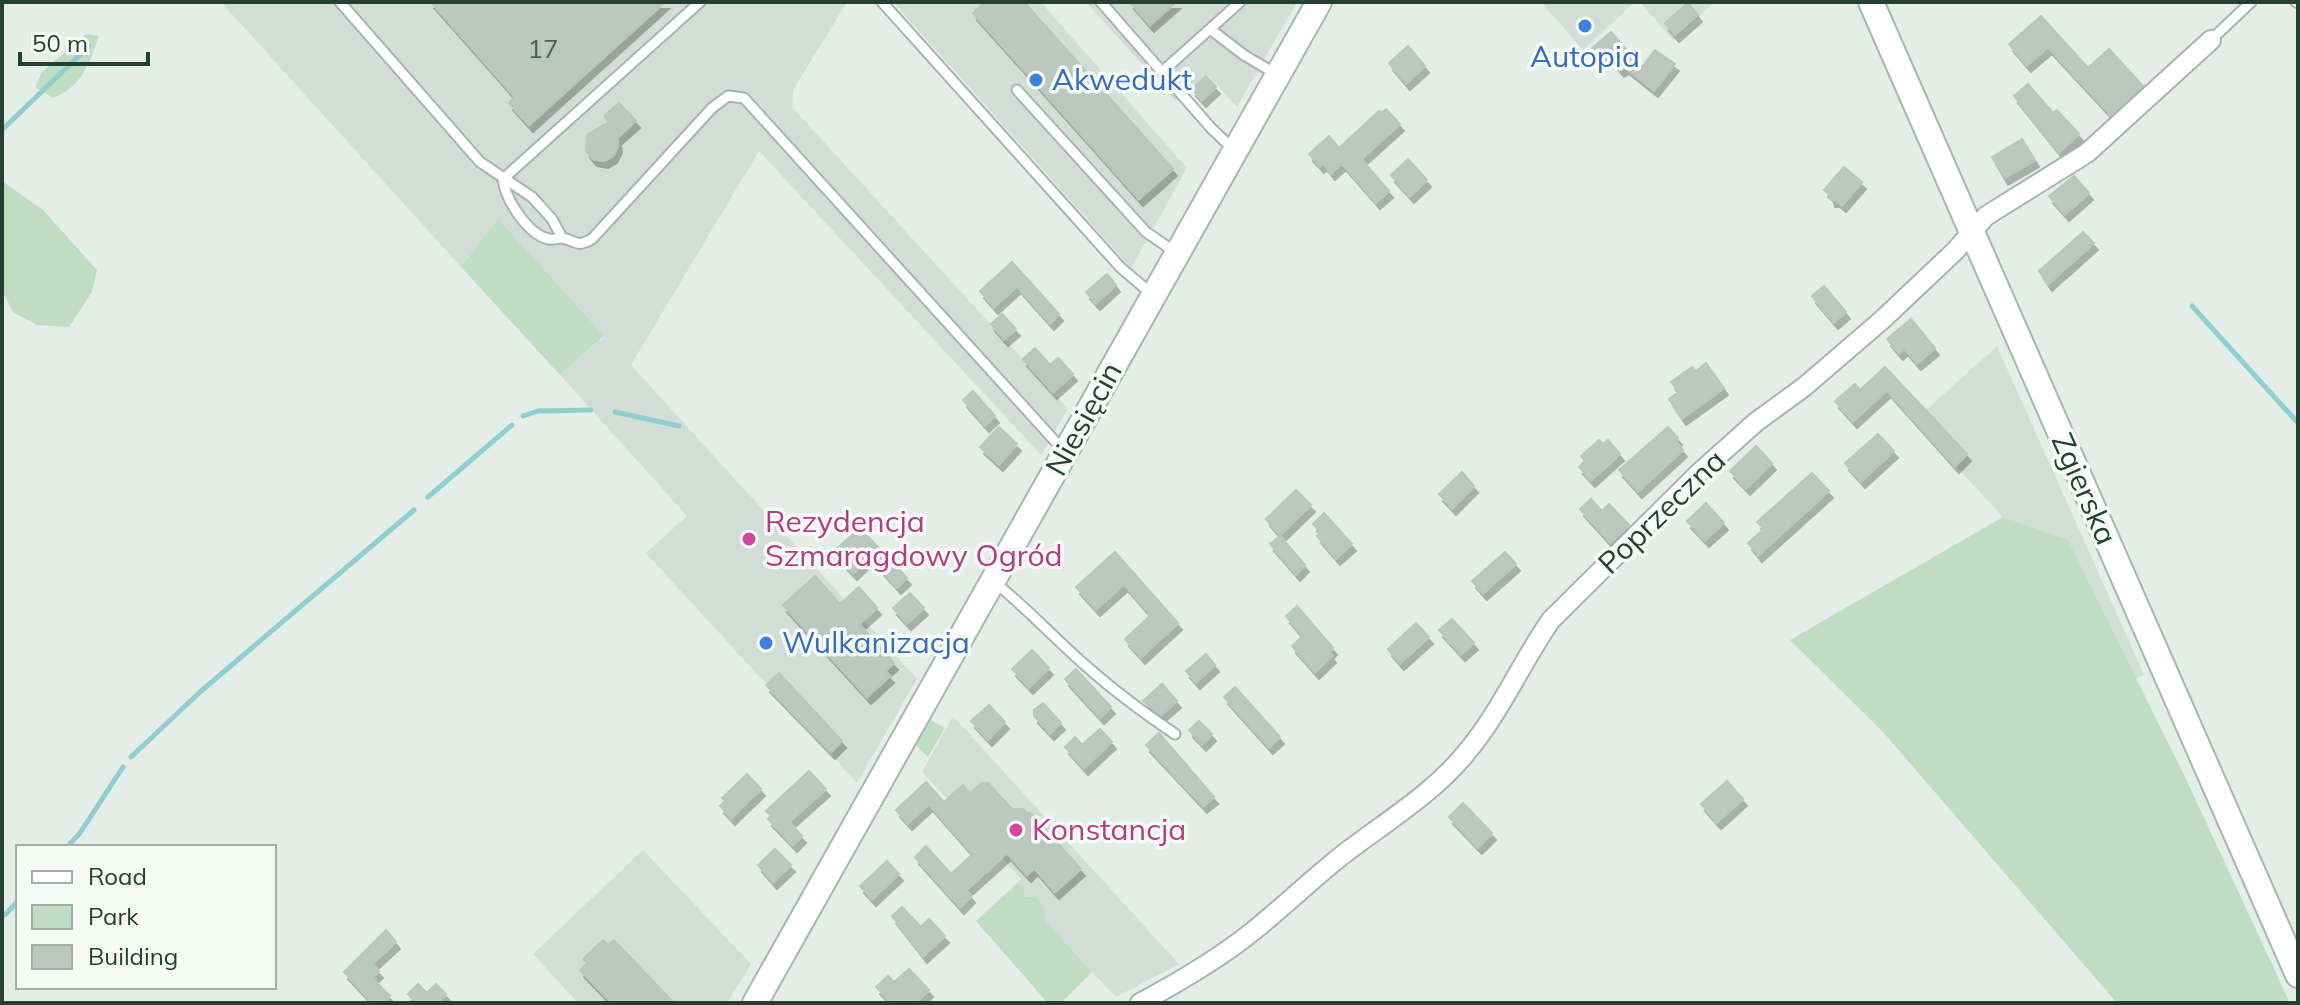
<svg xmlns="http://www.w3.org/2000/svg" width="2300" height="1005" viewBox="0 0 2300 1005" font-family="Mulish,sans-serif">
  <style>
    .built { fill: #d3ddd7 }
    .green { fill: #bfddc3 }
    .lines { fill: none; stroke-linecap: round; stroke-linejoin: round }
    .stream { stroke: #90cfcf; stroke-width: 5 }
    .building { fill: #bac8c1; stroke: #b8c7be; stroke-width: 2; filter: url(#shadow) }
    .lane-casing { stroke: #a8b5ae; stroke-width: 13 }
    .street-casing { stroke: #a8b5ae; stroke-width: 22 }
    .secondary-casing { stroke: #a4b9ae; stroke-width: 28 }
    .lane { stroke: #fff; stroke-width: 9 }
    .street { stroke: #fff; stroke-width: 18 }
    .secondary { stroke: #fff; stroke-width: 24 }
    .shop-dot { fill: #3f7fe0; stroke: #f6faf7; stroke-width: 3 }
    .hotel-dot { fill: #d1479c; stroke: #f6faf7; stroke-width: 3 }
    .labels { text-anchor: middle; stroke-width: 7; stroke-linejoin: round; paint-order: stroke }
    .number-label { font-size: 26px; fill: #4a6157 }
    .shop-label { font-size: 30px; fill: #366cbe; stroke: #f6faf7; text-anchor: start }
    .street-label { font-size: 30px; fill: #253f34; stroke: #f6faf7 }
    .hotel-label { font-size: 30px; fill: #b23c85; stroke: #f6faf7; text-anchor: start }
  </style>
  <defs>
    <filter id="shadow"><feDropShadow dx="4" dy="7" stdDeviation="0" flood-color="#0004"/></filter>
  </defs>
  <rect width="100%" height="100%" fill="#e5ede8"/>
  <path class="built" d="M221,2h626l-54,88 -1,17 276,302 -27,46 -282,-304 -128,214 286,314 -60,104 -211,-230 41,-37 -127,-141 44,-38 -106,-117 -37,47z
    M893,2h148l146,166 -56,100z
    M1086,2h211l-60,105 -30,-33 -31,28z
    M1541,2h94l-52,48z
    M1640,2h75l-42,38z
    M1997,346l147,329 -57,24 -84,-182 -89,-96z
    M953,716l226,248 -63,33 -24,-25 -31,31h-13l-72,-82 45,-42 -99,-107z
    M643,850l108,114 -24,39h-149l-45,-49z"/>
  <path class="green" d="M86,34l13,2c-10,28 -17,51 -46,62l-18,-11 7,-15z
    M2,181l41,29 54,60 -5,22 -23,35 -32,-2 -24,-13 -11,-22z
    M498,219l106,117 -44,39 -99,-108z
    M2003,517l65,23 117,237 105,226h-173l-234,-271 -93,-92z
    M930,720l15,8 -17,29 -12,-12z
    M1018,884l7,4 -2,7 2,2h11l8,10 1,14 47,51 -31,31h-13l-72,-82z"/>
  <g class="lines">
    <path class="stream" d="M2,130l87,-84
      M2192,306l106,117
      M615,412l64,14
      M523,416l15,-5 53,-1
      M428,497l84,-72
      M131,757l69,-65 214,-182
      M67,847l13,-14 43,-66
      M5,915l13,-14"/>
  </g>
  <path class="building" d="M431,2h234l-136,123 -20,-22 6,-6z
    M985,2h39l149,167 -34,30 -166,-186z
    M1130,2h46l-26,23z
    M1688,3l10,12 -23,20 -10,-12z
    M2041,16l47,52 21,-19 34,37 -32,29 -63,-68 -21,18 -18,-21z
    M1611,32l31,35 13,-17 20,14 -21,26 -29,-23 -5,3 -11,-13 -4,4 -13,-13z
    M1408,46l17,20 -19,17 -17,-20z
    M1206,76l10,11 -14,13 -10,-11z
    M2028,84l25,29 4,-3 22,24 -20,18 -45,-56z
    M619,103l17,18 -19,17 1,8 -5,10 -9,5 -11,-2 -7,-8 1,-16 22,-13 -5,-6z
    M1386,109l14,15 -39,35 28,32 -13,11 -34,-39 -11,10 -8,-10 -3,3 -11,-12 20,-18 10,12 40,-37 2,2z
    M2022,139l13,21 -31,18 -12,-21z
    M1408,159l19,21 -17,16 -19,-21z
    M1844,167l18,15 -20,23 -6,-5h-5l-1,-5 -6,-5z
    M2074,176l15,17 -24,21 -16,-18z
    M2083,232l11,11 -46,41 -9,-13z
    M1012,262l47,52 -9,9 -33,-37 -23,21 -14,-16z
    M1107,274l9,11 -20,18 -10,-11z
    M1824,286l22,26 -12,10 -22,-26z
    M1002,314l14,15 -12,10 -13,-15z
    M1911,319l24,29 -18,15 -13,-15 -5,5 -12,-14z
    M1035,348l15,17 8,-7 15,16 -20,18 -30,-33z
    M1706,363l18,25 -42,30 -13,-19 10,-7 -8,-10 21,-15 4,4z
    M1885,367l82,87 -12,12 -68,-76 -34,31 -18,-20 20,-17 5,6z
    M973,391l22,25 -10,9 -22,-25z
    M999,427l18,17 -18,20 -19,-17z
    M1668,427l10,11 -3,3 8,9 -45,41 -19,-21z
    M1878,434l16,17 -33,30 -16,-18z
    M1599,440l4,4 5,-4 12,14 -29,26 -12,-13 6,-6 -4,-5z
    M1756,446l16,17 -26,25 -16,-17z
    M1462,472l12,14 -22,22 -13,-14z
    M1812,473l17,18 -71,64 -10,-12 16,-14 -7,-7z
    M1296,490l15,15 -31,30 -14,-16z
    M1591,499l11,12 7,-7 20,21 -19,17 -30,-33z
    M1706,503l18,20 -19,17 -18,-19z
    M1324,513l28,31 -16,14 -19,-22 4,-3 -8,-9z
    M860,528l47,50 -10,9 -27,-30 -17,16 -20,-21z
    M1280,536l25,29 -9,9 -26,-30z
    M1115,552l63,71 -37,34 -16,-18 26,-24 -27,-31 -28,25 -20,-22z
    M1505,552l11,12 -33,29 -11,-12z
    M815,576l25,28 19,-17 18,21 -18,16 35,39 -9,8 5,5 -23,21 -84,-92z
    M910,593l14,15 -17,15 -14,-15z
    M1297,606l36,42 -4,4 3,4 -17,16 -23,-26 11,-10 -17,-20z
    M1452,619l22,24 -13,11 -22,-24z
    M1416,623l13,14 -29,26 -12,-14z
    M1032,650l17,18 -20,19 -17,-18z
    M1206,654l9,11 -19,17 -10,-11z
    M1076,669l35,38 -11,10 -35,-38z
    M779,673l63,68 -11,11 -65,-67z
    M1162,684l15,17 -16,14 -18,-14z
    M1235,687l45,50 -11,10 -45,-50z
    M1043,703l18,20 -11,10 -16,-17v-6z
    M989,705l16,17 -17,17 -17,-18z
    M1199,721l13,13 -10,10 -13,-14z
    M1100,729l12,13 -28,26 -19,-21 10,-10 7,8z
    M1159,733l55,64 -11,9 -57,-61z
    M809,771l17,18 -37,33 13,14 -9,9 -25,-26 3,-3 -5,-5z
    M747,774l14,15 -30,29 -11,-12 5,-5 -3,-3z
    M1727,781l16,18 -26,23 -16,-18z
    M926,782l18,20 19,-17 7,8 12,-10h6l24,26h11l6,6 1,-2 51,56 -26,23 -21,-24 -7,7 -20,-22 -41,37 5,6 -11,11 -45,-50 11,-11 25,28 22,-20 -44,-50 -21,19 -12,-13z
    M1463,803l29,30 -14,14 -29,-30z
    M775,849l16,16 -18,17 -15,-17z
    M887,861l12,13 -27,25 -12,-13z
    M902,907l19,20 8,-8 16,17 -22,20 -31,-40z
    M386,930l10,12 -24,22 7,7 -7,7 18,18 -7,7h-10l-29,-31z
    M603,940l5,5 6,-5 60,63h-62l-32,-33 7,-7 -4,-4z
    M909,969l20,21 -14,13h-23l-16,-16 12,-11 6,6z
    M418,984l9,9 9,-9 10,10 -9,9h-21l-8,-9z"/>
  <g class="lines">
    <g class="lane-casing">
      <path id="lane" d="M340,2l140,160 52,35 20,22 10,19
        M882,2l239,266 32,27
        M1101,2l110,126 21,20
        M1240,2l-30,27 34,26 32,19
        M2296,2l2,1
        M2211,40l40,-38
        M1163,71l47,-42
        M1017,90l129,142 29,20
        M503,179c2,20 25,56 46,60 4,1 9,-1 13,-1 16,3 13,10 30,1l120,-131 16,-12 16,2 319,352
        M503,179l197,-177
        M993,581c33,26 61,57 92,84 28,25 59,48 90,69"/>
    </g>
    <g class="street-casing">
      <path id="street" d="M1140,1003c39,-21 77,-43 112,-71 30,-24 58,-51 88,-75 42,-33 92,-62 126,-104 34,-40 55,-90 85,-133l148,-147 57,-51 48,-35 78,-67 73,-69 31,-35 101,-63 124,-113"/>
    </g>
    <g class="secondary-casing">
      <path id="secondary" d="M1871,2l427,973
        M755,1003l564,-1001"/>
    </g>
    <use href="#lane" class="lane"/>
    <use href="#street" class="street"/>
    <use href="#secondary" class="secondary"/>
  </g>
  <g class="shop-dot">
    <circle cx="1585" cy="26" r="8"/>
    <circle cx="1036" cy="80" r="8"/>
    <circle cx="766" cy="643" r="8"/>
  </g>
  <g class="hotel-dot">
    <circle cx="749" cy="539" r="8"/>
    <circle cx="1016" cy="830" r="8"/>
  </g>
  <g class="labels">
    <g class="number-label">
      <text x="543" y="58">17</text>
    </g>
    <g class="shop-label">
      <text x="1585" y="67" text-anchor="middle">Autopia</text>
      <text x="1052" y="90">Akwedukt</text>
      <text x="782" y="653">Wulkanizacja</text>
    </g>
    <g class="street-label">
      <text transform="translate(1084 419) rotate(-61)" y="10">Niesięcin</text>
      <text transform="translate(2084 489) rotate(66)" y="10">Zgierska</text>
      <text transform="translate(1662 512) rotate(-44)" y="10">Poprzeczna</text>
    </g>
    <g class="hotel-label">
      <text x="765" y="532">Rezydencja<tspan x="765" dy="34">Szmaragdowy Ogród</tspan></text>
      <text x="1032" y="840">Konstancja</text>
    </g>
  </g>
  <rect width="2300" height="1005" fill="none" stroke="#253f34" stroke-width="8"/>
  <rect x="16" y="845" width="260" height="144" fill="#f6faf7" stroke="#a2afa9" stroke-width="2"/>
  <rect x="32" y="871" width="40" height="12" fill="#ffffff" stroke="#a2afa9" stroke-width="2"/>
  <text x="88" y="885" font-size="24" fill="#253f34">Road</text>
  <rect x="32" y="905" width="40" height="24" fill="#bfddc3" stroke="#a2afa9" stroke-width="2"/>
  <text x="88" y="925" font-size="24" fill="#253f34">Park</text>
  <rect x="32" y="945" width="40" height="24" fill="#bac8c1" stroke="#a2afa9" stroke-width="2"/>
  <text x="88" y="965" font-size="24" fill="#253f34">Building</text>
  <path d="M20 52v12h128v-12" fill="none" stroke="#253f34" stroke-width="4"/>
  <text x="32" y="52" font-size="24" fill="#253f34" stroke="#f6faf7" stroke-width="6" paint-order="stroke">50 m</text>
</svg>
